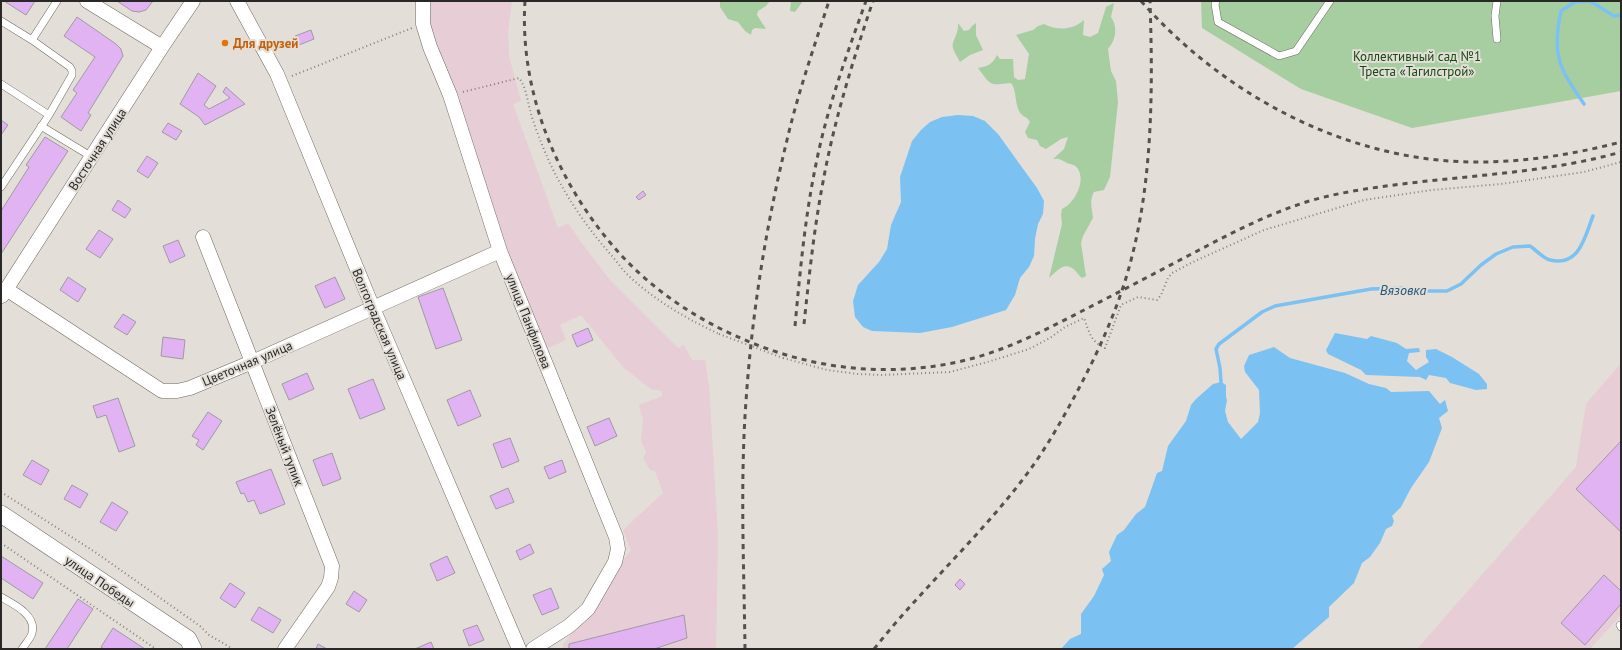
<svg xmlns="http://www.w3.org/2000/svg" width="1622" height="650" viewBox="0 0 1622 650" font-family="'PT Sans',sans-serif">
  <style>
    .industrial { fill: #e6cdd6 }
    .green { fill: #a7cea1 }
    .water { fill: #7bc2f3 }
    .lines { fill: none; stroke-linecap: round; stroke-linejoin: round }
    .stream { stroke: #7bc2f3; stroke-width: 3.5 }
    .building { fill: #e1b3f3; stroke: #9f9ba1 }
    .service-casing { stroke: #6e6964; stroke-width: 8 }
    .minor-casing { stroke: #6e6964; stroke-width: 15 }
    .tertiary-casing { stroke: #6e6964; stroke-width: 18 }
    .path { stroke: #85817d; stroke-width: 2; stroke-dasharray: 1 3; stroke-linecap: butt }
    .service { stroke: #fff; stroke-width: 7 }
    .minor { stroke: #fff; stroke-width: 14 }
    .tertiary { stroke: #fff; stroke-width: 17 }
    .rail { stroke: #54514e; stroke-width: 3; stroke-dasharray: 5 5; stroke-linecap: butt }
    .path-bridge { stroke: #85817d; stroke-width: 2; stroke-dasharray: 1 3; stroke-linecap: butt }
    .food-dot { fill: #e8710a; stroke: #e3ded8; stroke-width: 1.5 }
    .labels { text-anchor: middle; stroke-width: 4; stroke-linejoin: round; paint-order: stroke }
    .food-label { font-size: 13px; font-weight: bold; fill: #c56008; stroke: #e3ded8; text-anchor: start }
    .park-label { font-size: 13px; fill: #164a0f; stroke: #e3ded8 }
    .street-label { font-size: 13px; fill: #2a2826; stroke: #e3ded8 }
    .water-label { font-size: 14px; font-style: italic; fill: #225778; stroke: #e3ded8 }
  </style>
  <rect width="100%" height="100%" fill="#e3ded8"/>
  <path class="industrial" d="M431,1h81l-4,31 1,24 12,45 -8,3 45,124 10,-5 13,19 29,38 68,68 6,-3 8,15h13l4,26 9,149 -2,114h-153v-4l68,-95 -8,-20 40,-37 -8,-22 -5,-1 -7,-12 3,-6 -5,-11 2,-21 -4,-15 23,-9v-5l-11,-2 -28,-22 -42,-52 -21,10 6,15 -20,9 -38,-98 -54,-163 -24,-51z
    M1621,363v252l-31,34h-173l159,-182 10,-63z"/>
  <path class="green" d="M720,1h50l-4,5 -8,5 -1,4 9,14 -11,-1 -3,2 -1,5 -6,-4 -7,-9 -10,-3 -8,-12z
    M791,1h12l-8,11 -5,-1z
    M1201,1h420v90l-209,37 -111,-39 -99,-61z
    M1114,3l-3,14c7,10 5,23 -3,32l3,22 5,10 2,21 -8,75 -6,13 -10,2c-5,9 -2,16 -1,26l-10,18 -2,7 5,33 -4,2c-4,-3 -6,-8 -10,-10 -9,-6 -17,5 -23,10l13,-54 -1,-10 1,-5c12,-5 24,-27 16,-40 -3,-5 -6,-4 -11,-6 -6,-3 -7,-5 -14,-4l11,-10 4,-12 -7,2 -15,10 -6,-3 -3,-6 -9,-2 -3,-6 5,-10 -3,-4c-15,-6 -8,-25 -16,-35 -22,2 -19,4 -33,-15 10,-2 15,-4 19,-13l3,4h13l1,18 4,3 7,-1 4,-25 -13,-19 17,-5 5,-4 6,-2c13,7 29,6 40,-4l-1,15 7,2 8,-4 8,-26z
    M958,23l6,8 5,-1 3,-4 4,-3v12l7,15 -13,5 -10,7c-2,-4 -6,-10 -7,-14 -2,-7 6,-13 5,-25z"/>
  <path class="water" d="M958,115l15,1 12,5 13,13 39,54 7,13 -1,13 -5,10 -3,15 -1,17 -5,11 -9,11 -5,17 -9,15 -54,17 -32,6 -48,-2 -9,-4 -8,-10 -2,-16 5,-16 21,-23 8,-13 4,-24 10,-23 -1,-25 12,-36 9,-11 9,-8 12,-5z
    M1335,333l32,6 4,-3 26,7 9,6 13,-1 1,4 -11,1 -2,8 9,9 13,-8 -3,-5v-7l10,-1 16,8 27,17 8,10v5l-11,1 -26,-7 -4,-5 -17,-3 -3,5 -6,-3 -54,-2 -5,-5 -33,-16 -2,-4z
    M1274,347l16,11 55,15 24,11 17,4 5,4 38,-1 11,13 5,-4 3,11 -9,7 3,10 -13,34 -18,26 -10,19 -9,9 2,5 -2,5 -6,3 -6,14 -10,14 -8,6 -8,20 -25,24v10l-37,32h-231l9,-10 11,-5v-20l13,-18 10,-21 -2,-6 9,-8 -2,-9 8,-17 7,-5 12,-16 9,-7 12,-34 5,-2 6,-25 18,-25 5,-16 5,-6 17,-15 8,-2 5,3v12l1,3 -2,11 3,11 13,17 17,-17 2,-9 -1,-23 -14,-18 -1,-6 5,-11z"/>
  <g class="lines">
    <path class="stream" d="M1584,104c-24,-35 -33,-48 -23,-93l14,-9 15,-1 24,15 7,-1
      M1221,382l-1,-14 -4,-19 3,-5 43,-32 13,-6 96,-17 28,-1 28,3h20l14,-7 20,-19 15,-11 17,-7 17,-1c6,4 14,13 20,14 30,7 35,-24 43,-44"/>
  </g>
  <path class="building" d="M4,1h31l-9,14z
    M117,1h36l-7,9 -7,2 -7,-1z
    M77,17l39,27 5,5 2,7 -35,57 3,2 -10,16 -20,-14 16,-24 -4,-3 22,-33 -31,-21z
    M311,30l3,9 -15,6 -4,-9z
    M198,73l18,13 -12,19 5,4 21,-11 -7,-6 3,-5 19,17 -40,21 -6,-8 -19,-13z
    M1,120l7,5 -7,10z
    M168,123l14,8 -6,9 -14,-8z
    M45,137l23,14 -67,103v-43l28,-44 -3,-2z
    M147,156l11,7 -10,15 -11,-7z
    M643,191l3,4 -7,5 -3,-3z
    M118,200l13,9 -6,9 -13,-8z
    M99,230l14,9 -13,19 -14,-9z
    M178,240l7,16 -15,7 -7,-17z
    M68,277l18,12 -8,13 -18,-12z
    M335,277l10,22 -20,9 -10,-22z
    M443,288l19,52 -26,9 -18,-52z
    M123,314l13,8 -9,13 -13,-8z
    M588,328l5,12 -16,7 -5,-12z
    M163,337l22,3 -2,19 -22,-3z
    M307,373l7,16 -25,11 -7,-16z
    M373,379l12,30 -25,10 -12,-30z
    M470,390l11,26 -23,10 -11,-26z
    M118,398l17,48 -16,6 -13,-37 -9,3 -4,-12z
    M208,412l14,9 -19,29 -7,-5 3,-5 -7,-4z
    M609,418l8,18 -22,10 -8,-19z
    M510,438l9,23 -17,7 -9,-24z
    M1621,441v91l-45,-43z
    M332,453l9,26 -18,7 -10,-26z
    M32,460l17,10 -8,15 -18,-10z
    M562,460l4,12 -17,7 -5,-12z
    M271,469l14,35 -25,10 -6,-14 -6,2 -4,-9 -3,1 -5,-12z
    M72,485l16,9 -8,14 -16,-9z
    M508,488l6,14 -18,7 -6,-13z
    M112,502l16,10 -12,19 -16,-9z
    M530,544l4,9 -14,7 -4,-9z
    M1,556l42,27 -10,16 -32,-21z
    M447,556l8,17 -18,8 -7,-17z
    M1604,575l17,16v13l-36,41 -24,-22z
    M960,579l5,5 -5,6 -5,-5z
    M230,583l15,10 -10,15 -15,-10z
    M551,588l8,20 -17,7 -9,-20z
    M354,591l13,9 -8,12 -13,-8z
    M78,599l15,10 -26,40h-22z
    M259,607l22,13 -8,13 -22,-13z
    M684,615l3,23 -33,11h-85v-5z
    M477,625l7,15 -15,6 -6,-16z
    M113,628l32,21h-41l-3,-2z
    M431,642l3,7h-19z
    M318,644l9,5h-11z"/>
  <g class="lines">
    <g class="service-casing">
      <path id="service" d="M1216,1l-1,3 3,18 61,34 17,-5 34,-50
        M1,21l31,19 38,27 2,4v4l-23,40 -48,72
        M1497,39l-2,-23 2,-15
        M32,40l25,-39
        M1,84l48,31
        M41,126l51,31
        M1,597c12,7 36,18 31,36 -1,5 -7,11 -10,16
        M1620,625l1,2"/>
    </g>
    <g class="minor-casing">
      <path id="minor" d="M87,1l75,46
        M237,1l40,73 96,234 146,341
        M423,1v23l7,23 20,48 50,156 116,286 2,12 -3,13 -27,47 -19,17 -36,23
        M203,237l129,329 -1,12 -3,9 -43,62
        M6,289l156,102h15l13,-3 62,-26 248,-111
        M2,296l160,-249 31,-46"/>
    </g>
    <g class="tertiary-casing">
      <path id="tertiary" d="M1,514l187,125 5,10"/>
    </g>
    <path class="path" d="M292,76l120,-48
      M463,92l56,-14c7,9 8,21 11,32 3,12 8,25 13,37 16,40 40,76 69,109 6,7 11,15 18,21 26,24 57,42 89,57
      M783,358l44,12 31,4 23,1 69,-3 41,-11 38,-12 21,-11 15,-11 19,-9c5,14 7,24 21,30l16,-43 17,-8 19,3 4,-5 7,-17 4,-5 23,-12 69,-31 100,-30 68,-10 69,-6 83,-12 37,-10
      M1,492l94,60 105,74 9,9 24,14
      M1,543l155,106"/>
    <use href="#service" class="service"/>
    <use href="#minor" class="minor"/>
    <use href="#tertiary" class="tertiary"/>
    <path class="rail" d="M525,1c-6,93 34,186 96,254 40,43 91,74 147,94 62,22 129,27 194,12 44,-10 85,-32 124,-52 39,-20 77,-40 115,-60 34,-18 68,-35 105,-47 40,-12 80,-16 121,-21 65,-7 131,-11 194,-29
      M1141,1c82,93 202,158 328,161 51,1 102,-7 152,-20
      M804,324c5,-47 10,-95 19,-142 11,-61 30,-122 50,-181
      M795,326c5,-54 10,-109 21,-162 11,-56 31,-110 50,-163
      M745,649c-1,-82 -5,-166 1,-248 6,-88 20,-175 41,-261 11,-47 27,-93 42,-139
      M874,649c46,-58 101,-108 146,-166 23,-29 41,-61 58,-93 19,-36 36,-73 48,-112 27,-89 27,-185 24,-277"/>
    <path class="path-bridge" d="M719,334l64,24"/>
  </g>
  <circle class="food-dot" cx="225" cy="43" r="4"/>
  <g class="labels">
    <g class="food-label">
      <text x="233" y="48">Для друзей</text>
    </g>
    <g class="park-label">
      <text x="1417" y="61">Коллективный сад №1<tspan x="1417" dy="15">Треста «Тагилстрой»</tspan></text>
    </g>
    <g class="street-label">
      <text transform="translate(97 149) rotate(-57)" y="5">Восточная улица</text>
      <text transform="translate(529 321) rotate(68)" y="5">улица Панфилова</text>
      <text transform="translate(380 324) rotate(67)" y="5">Волгоградская улица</text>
      <text transform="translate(247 363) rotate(-23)" y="5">Цветочная улица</text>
      <text transform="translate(285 446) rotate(69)" y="5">Зелёный тупик</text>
      <text transform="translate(100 581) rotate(34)" y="5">улица Победы</text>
    </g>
    <g class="water-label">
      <text x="1403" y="295">Вязовка</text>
    </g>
  </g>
  <rect width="1622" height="650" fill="none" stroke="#2a2826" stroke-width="4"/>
</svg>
